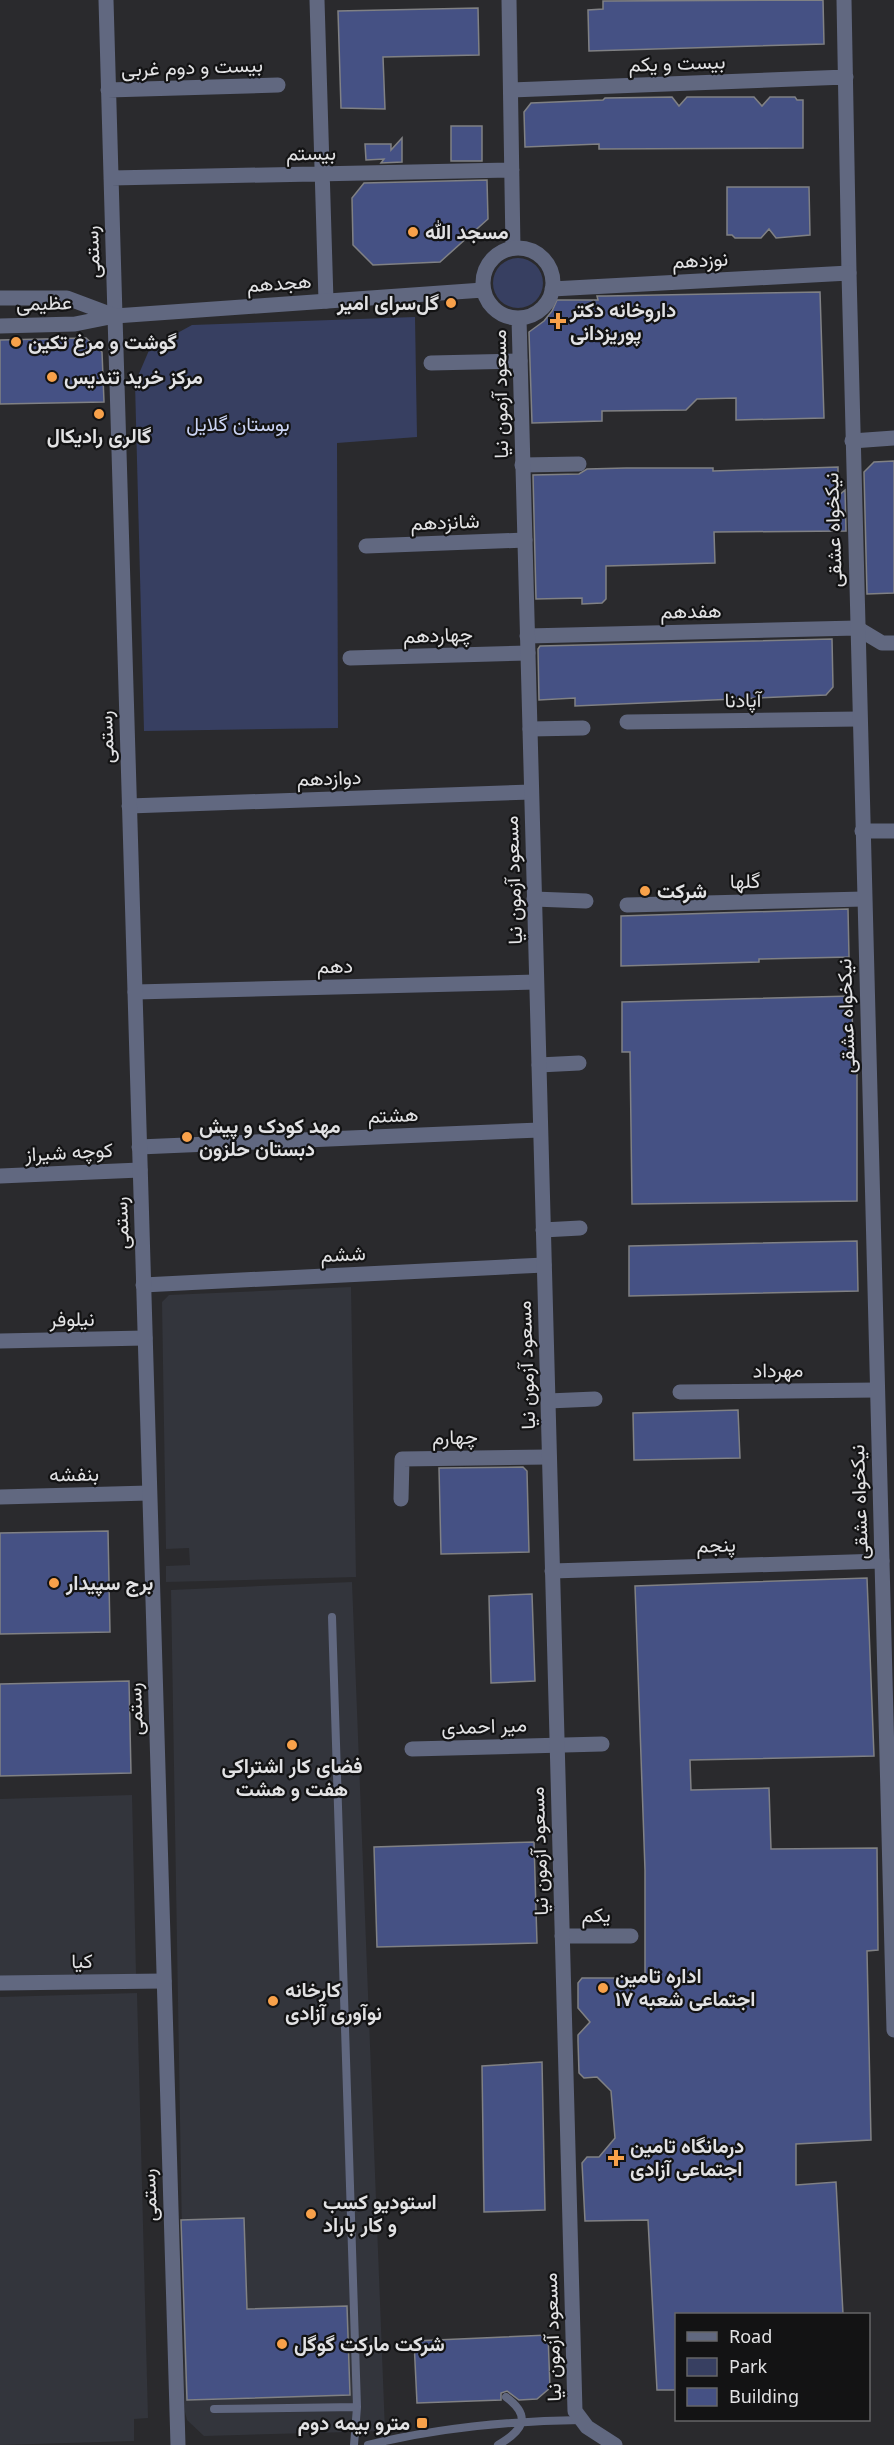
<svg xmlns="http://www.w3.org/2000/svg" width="894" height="2445" viewBox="0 0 894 2445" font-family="'Noto Sans',Vazirmatn,sans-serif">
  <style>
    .built { fill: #33353c }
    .green { fill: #373f61 }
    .building { fill: #455184; stroke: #808184; stroke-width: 1.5 }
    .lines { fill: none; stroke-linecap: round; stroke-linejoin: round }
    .service { stroke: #616880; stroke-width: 8 }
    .minor { stroke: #616880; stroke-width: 15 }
    .tertiary { stroke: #616880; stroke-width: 15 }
    .poi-dot { fill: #f8a14a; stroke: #131314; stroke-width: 2 }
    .labels { text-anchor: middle; stroke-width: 4.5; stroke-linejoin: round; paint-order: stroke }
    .street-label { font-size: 20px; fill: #e2e2e4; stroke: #131314 }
    .poi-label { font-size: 20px; font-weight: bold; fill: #e2e2e4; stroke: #131314; text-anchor: start }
    .park-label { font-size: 20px; fill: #ccd5f6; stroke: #131314 }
  </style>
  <rect width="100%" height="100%" fill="#2a2a2d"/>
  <path class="built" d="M351,1287l5,290 -190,5v-16l24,-1 -1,-17 -23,1 -4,-247 7,-7z
    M352,1582l33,849 -181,5 -17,-16 -2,-8 -14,-822z
    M132,1795l4,179 -136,4v-179z
    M137,1993l11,425 -14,1v22l-134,4v-448z"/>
  <path class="green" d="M493 283a25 25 0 1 1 50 0a25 25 0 1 1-50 0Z
    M415,317l2,120 -80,6 1,285 -194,3 -9,-348 15,-35 42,-23z"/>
  <path class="building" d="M823,0l1,44 -235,7 -1,-41 15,-1v-8z
    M478,8l1,47 -96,2 2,52 -44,-1 -3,-97z
    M672,97l7,9 8,-9h67l8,9 8,-9h25l2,3h6v48l-204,1v-5l-74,3 -1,-35 7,-9 72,-3 2,-2z
    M451,126h31v35h-31z
    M402,138v24l-21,1 3,-4 -18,1 -1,-16h26v6z
    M487,180l1,39 -48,43 -67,3 -20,-20 -1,-47 12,-15z
    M727,187h82l1,48 -34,3 -7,-9 -8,9h-26l-3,-3h-5z
    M820,292l4,126 -88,2v-22l-39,1 -11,11 -84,1v10l-70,2 -3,-91 15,-11 8,-10 5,-11h41l-1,-4h9z
    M86,338l16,14 2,50 -104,2v-64z
    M894,461v132l-27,1 -3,-122 10,-10z
    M838,467v29l7,-6 1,41 -132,1 1,31 -109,3v33l-4,4 -20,1v-6l-46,1 -3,-124 46,-1 8,-5 39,-1h87v3z
    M832,639l1,48 -7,8 -251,11v-8l-36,2 -1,-51 2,-3z
    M848,909l1,48 -90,2v3l-138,4v-50z
    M852,996l1,77h4v128l-225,3 -2,-152h-8v-50z
    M857,1241l1,50 -229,5v-50z
    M738,1410l2,48 -106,2 -1,-47z
    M523,1467l4,4 2,81 -88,2 -2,-86z
    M108,1531l2,101 -110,2v-101z
    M867,1578l7,178 -184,4 1,30 78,-2 2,61 106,-1 1,102 -11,1 4,189 -75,4v41l40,-3 7,132h-167v76h-19l-9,-170 -63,1 -3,-58 5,-6h12l16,-19 -4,-47 -14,-14 -13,1 -5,-5 -1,-32v-6l12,-13 -12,-14v-25l4,-5h63v-108l-10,-284z
    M532,1594l3,87 -44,2 -2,-87z
    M129,1681l2,92 -131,3v-92z
    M534,1842l3,101 -160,4 -3,-100z
    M542,2062l3,148 -61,2 -2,-146z
    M244,2218l3,91 100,-3 3,89 -163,5 -6,-180z
    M548,2335l2,53 -13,11 -18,1 -12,-9 -6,2v7l-84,3 -3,-62z"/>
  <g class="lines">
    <path class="service" d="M332,1617l25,790 -3,38
      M214,2409l143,-2
      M368,2445c69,-17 142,-24 213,-25
      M498,2445c24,-14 35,-28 8,-48"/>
    <path class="minor" d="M106,0l9,316
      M317,0l9,301
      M509,0l4,248
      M844,0l5,273
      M108,90l170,-5
      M511,90l335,-13
      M111,178l401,-8
      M431,363l89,-2
      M852,441l42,-3
      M522,465l57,-1
      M366,546l159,-6
      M527,636l330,-8 25,15h12
      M350,658l178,-5
      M627,722l232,-3
      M530,729l53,-1
      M129,806l402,-14
      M862,831h32
      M534,899l52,2
      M627,905l237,-6
      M135,992l401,-10
      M539,1065l40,-2
      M139,1147l401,-17
      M0,1176l140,-6
      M543,1230l37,-2
      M143,1285l401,-20
      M0,1341l145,-3
      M680,1392l197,-2
      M548,1401l47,-2
      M0,1497l149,-4
      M401,1499l1,-40 147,-2
      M552,1571l330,-10
      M412,1749l190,-5
      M562,1936h69
      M0,1983l164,-2"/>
    <path class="tertiary" d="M483 283a35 35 0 1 1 70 0a35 35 0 1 1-70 0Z
      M552,289l297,-16 45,1757
      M0,298h67l48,18
      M115,316l63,2129
      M519,318l56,2093 12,16 28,18
      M0,326l75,-2 40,-8 368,-26"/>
  </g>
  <g class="poi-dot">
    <circle cx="413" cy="232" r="6"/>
    <circle cx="451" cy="303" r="6"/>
    <path d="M555 312h6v6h6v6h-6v6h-6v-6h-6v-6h6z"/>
    <circle cx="16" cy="342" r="6"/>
    <circle cx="52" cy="377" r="6"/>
    <circle cx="99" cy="414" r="6"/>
    <circle cx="645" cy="891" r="6"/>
    <circle cx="187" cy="1137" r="6"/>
    <circle cx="54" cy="1583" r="6"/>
    <circle cx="292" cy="1745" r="6"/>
    <circle cx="603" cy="1988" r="6"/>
    <circle cx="273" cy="2001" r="6"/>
    <path d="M613 2149h6v6h6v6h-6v6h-6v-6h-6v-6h6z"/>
    <circle cx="311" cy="2214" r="6"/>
    <circle cx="282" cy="2344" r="6"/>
    <rect x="416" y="2417" width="12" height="12" rx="3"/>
  </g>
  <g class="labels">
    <g class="street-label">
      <text transform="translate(677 63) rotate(-2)" y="7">بیست و یکم</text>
      <text transform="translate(192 67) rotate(-2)" y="7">بیست و دوم غربی</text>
      <text transform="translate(311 153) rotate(-1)" y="7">بیستم</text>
      <text transform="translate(92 252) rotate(-92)" y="7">رستمی</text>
      <text transform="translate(700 260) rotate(-3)" y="7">نوزدهم</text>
      <text transform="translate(279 283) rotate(-4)" y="7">هجدهم</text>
      <text transform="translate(44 303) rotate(-2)" y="7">عظیمی</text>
      <text transform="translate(500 394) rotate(-91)" y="7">مسعود آزمون نیا</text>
      <text transform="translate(445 522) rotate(-2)" y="7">شانزدهم</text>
      <text transform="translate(833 530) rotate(-92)" y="7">نیکخواه عشقی</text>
      <text transform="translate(691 611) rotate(-1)" y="7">هفدهم</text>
      <text transform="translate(438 635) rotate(-2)" y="7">چهاردهم</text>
      <text transform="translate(743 700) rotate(-1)" y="7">آپادنا</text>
      <text transform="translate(106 737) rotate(-92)" y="7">رستمی</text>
      <text transform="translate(329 778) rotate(-2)" y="7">دوازدهم</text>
      <text transform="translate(513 880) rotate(-92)" y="7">مسعود آزمون نیا</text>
      <text transform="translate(745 881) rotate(-1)" y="7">گلها</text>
      <text transform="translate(335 966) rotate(-1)" y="7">دهم</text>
      <text transform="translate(846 1016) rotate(-92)" y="7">نیکخواه عشقی</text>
      <text transform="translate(393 1115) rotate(-2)" y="7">هشتم</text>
      <text transform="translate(69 1152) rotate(-3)" y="7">کوچه شیراز</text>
      <text transform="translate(121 1223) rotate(-92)" y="7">رستمی</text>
      <text transform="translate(343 1254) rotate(-3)" y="7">ششم</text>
      <text transform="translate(72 1319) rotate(-1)" y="7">نیلوفر</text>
      <text transform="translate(526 1365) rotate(-92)" y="7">مسعود آزمون نیا</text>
      <text transform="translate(778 1370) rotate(-1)" y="7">مهرداد</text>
      <text transform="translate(455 1437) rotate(-1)" y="7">چهارم</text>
      <text transform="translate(74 1474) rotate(-1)" y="7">بنفشه</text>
      <text transform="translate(859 1502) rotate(-92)" y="7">نیکخواه عشقی</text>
      <text transform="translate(716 1545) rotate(-2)" y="7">پنجم</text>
      <text transform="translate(135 1709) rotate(-92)" y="7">رستمی</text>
      <text transform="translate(484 1726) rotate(-2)" y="7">میر احمدی</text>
      <text transform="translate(539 1851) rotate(-92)" y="7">مسعود آزمون نیا</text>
      <text transform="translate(596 1915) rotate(-1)" y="7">یکم</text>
      <text transform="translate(82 1961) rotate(-1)" y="7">کیا</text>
      <text transform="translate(149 2195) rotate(-92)" y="7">رستمی</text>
      <text transform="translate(552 2337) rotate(-92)" y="7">مسعود آزمون نیا</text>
    </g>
    <g class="poi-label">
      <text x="425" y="239">مسجد الله</text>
      <text x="439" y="310" text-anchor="end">گل‌سرای امیر</text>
      <text x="570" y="317">داروخانه دکتر<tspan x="570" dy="23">پوریزدانی</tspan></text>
      <text x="28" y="349">گوشت و مرغ تکین</text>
      <text x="64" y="384">مرکز خرید تندیس</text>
      <text x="99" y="443" text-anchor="middle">گالری رادیکال</text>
      <text x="657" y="898">شرکت</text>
      <text x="199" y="1133">مهد کودک و پیش<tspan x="199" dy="23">دبستان حلزون</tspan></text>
      <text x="66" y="1590">برج سپیدار</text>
      <text x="292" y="1773" text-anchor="middle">فضای کار اشتراکی<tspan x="292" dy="23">هفت و هشت</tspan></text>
      <text x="615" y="1983">اداره تامین<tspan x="615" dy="23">اجتماعی شعبه ۱۷</tspan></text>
      <text x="285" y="1997">کارخانه<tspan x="285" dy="23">نوآوری آزادی</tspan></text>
      <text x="630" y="2153">درمانگاه تامین<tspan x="630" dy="23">اجتماعی آزادی</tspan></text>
      <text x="323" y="2209">استودیو کسب<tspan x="323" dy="23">و کار باراد</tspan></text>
      <text x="294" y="2351">شرکت مارکت گوگل</text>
      <text x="410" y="2430" text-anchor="end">مترو بیمه دوم</text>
    </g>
    <g class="park-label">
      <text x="238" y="431">بوستان گلایل</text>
    </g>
  </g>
  <rect x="675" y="2313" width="195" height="108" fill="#131314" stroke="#666667" stroke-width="1.5"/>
  <rect x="687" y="2332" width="30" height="9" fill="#616880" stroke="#666667" stroke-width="1.5"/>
  <text x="729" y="2343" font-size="18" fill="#e2e2e4">Road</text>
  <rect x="687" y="2358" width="30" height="18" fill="#373f61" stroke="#666667" stroke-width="1.5"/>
  <text x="729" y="2373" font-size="18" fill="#e2e2e4">Park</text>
  <rect x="687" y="2388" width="30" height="18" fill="#455184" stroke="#666667" stroke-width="1.5"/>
  <text x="729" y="2403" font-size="18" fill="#e2e2e4">Building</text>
</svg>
